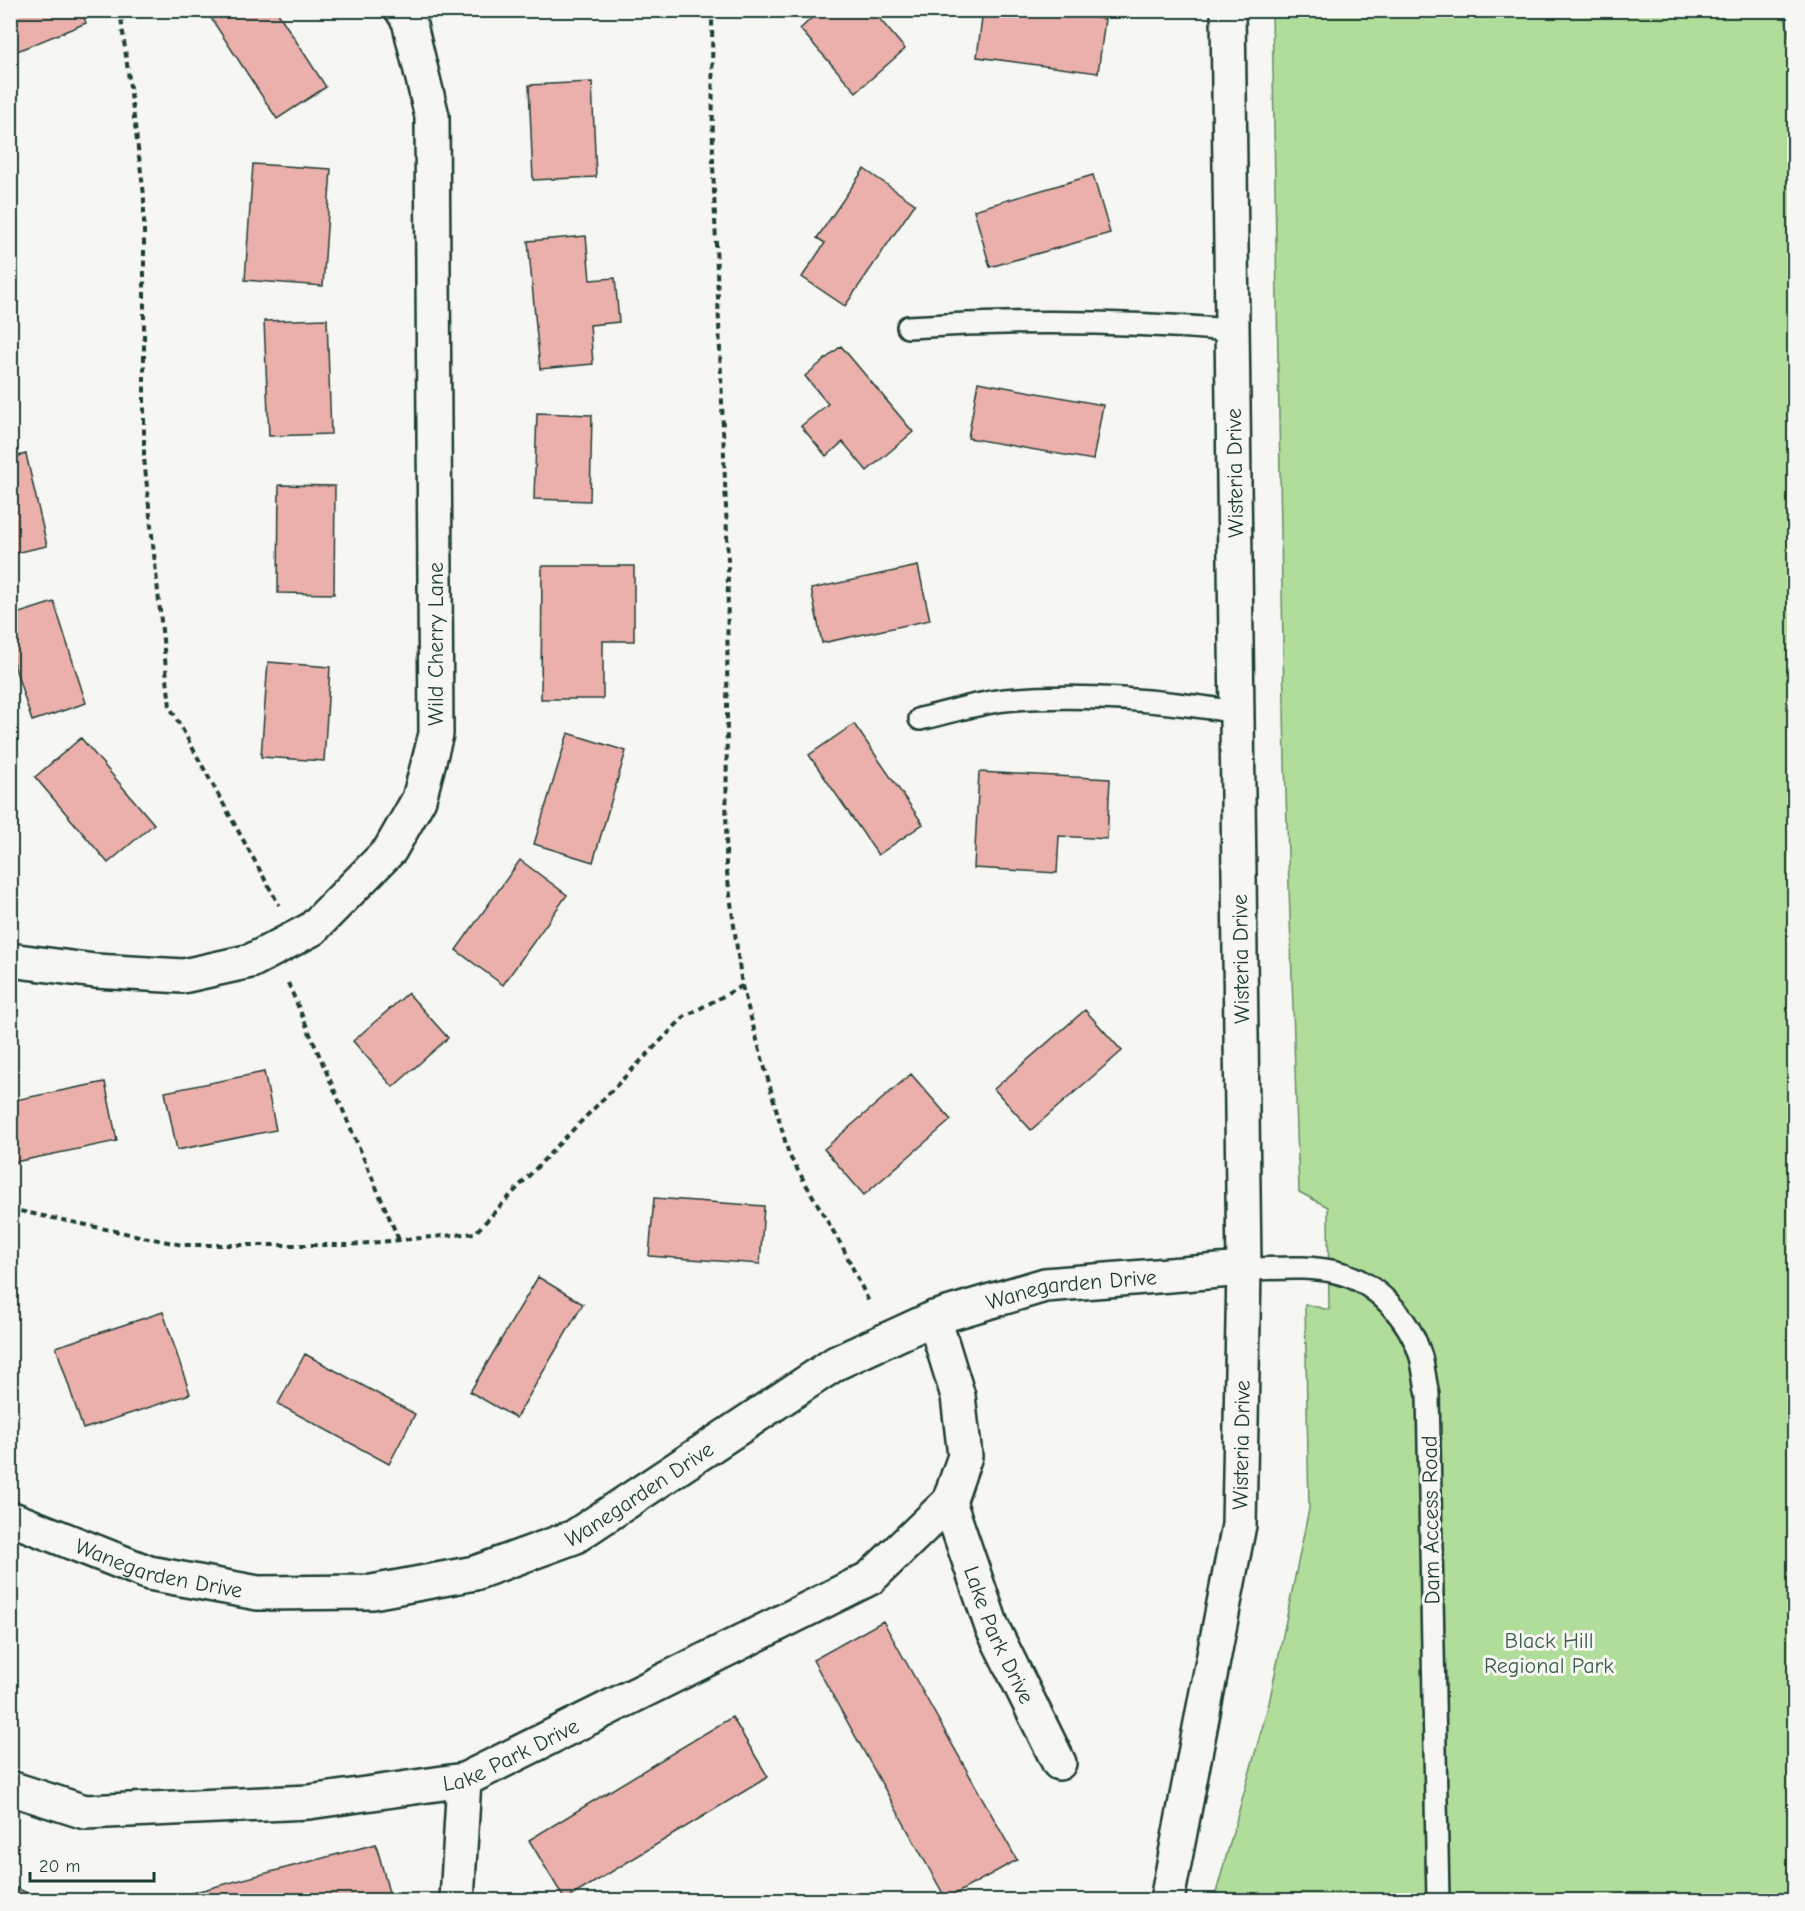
<svg xmlns="http://www.w3.org/2000/svg" width="1805" height="1911" viewBox="0 0 1805 1911" font-family="'Comic Neue',sans-serif">
  <style>
    .green { fill: #b1dd9b; stroke: #688d68; stroke-width: 1.5 }
    .building { fill: #ebb0ab; stroke: #1f3d34; stroke-width: 1.5 }
    .lines { fill: none; stroke-linecap: round; stroke-linejoin: round }
    .service-casing { stroke: #1f3d34; stroke-width: 26 }
    .minor-casing { stroke: #1f3d34; stroke-width: 38 }
    .tertiary-casing { stroke: #1f3d34; stroke-width: 38 }
    .path { stroke: #1f3d34; stroke-width: 4; stroke-dasharray: 6 4.5; stroke-linecap: butt }
    .service { stroke: #f6f6f2; stroke-width: 21 }
    .minor { stroke: #f6f6f2; stroke-width: 33 }
    .tertiary { stroke: #f6f6f2; stroke-width: 33 }
    .labels { text-anchor: middle; stroke-width: 6; stroke-linejoin: round; paint-order: stroke }
    .street-label { font-size: 22px; fill: #1f3d34; stroke: #f6f6f2 }
    .park-label { font-size: 22px; fill: #3c5d49; stroke: #f6f6f2 }
  </style>
  <rect width="100%" height="100%" fill="#f6f6f2"/>
  <filter id="ink" filterUnits="userSpaceOnUse"><feTurbulence type="fractalNoise" baseFrequency=".0167" numOctaves="2"/><feDisplacementMap in="SourceGraphic" scale="12" xChannelSelector="R" yChannelSelector="G"/><feConvolveMatrix kernelMatrix="1 2 1 2 8 2 1 2 1" color-interpolation-filters="sRGB"/></filter>
  <g filter="url(#ink)">
    <path class="green" d="M1272,11h511l11,40v1849h-580l55,-197 40,-194 -4,-205 24,6 -1,-103 -29,-15 -14,-429z"/>
    <path class="building" d="M10,10h71l5,13 -76,31z
      M210,10h66l50,77 -49,32 -70,-107z
      M811,10h61l33,39 -49,43 -56,-63 15,-14z
      M983,10h50l72,9 -7,54 -121,-16z
      M592,82l4,95 -63,3 -4,-95z
      M253,164l78,5 -8,117 -78,-6z
      M864,169l51,35 -70,102 -43,-29 23,-34 -8,-5z
      M1093,175l17,58 -120,34 -16,-57z
      M586,236l4,44 25,-2 4,44 -29,3 3,39 -53,5 -12,-128z
      M327,319l4,115 -62,2 -5,-115z
      M841,346l72,86 -46,39 -24,-29 -17,14 -25,-30 27,-22 -23,-28z
      M978,382l125,23 -10,55 -125,-22z
      M537,413l55,2 -2,86 -56,-2z
      M26,454l21,92 -37,8v-96z
      M279,485l56,1 -1,108 -56,-1z
      M542,566h92v75h-31v58h-62z
      M918,566l12,54 -108,23 -11,-54z
      M54,602l32,101 -54,18 -22,-69v-36z
      M268,662l62,5 -6,94 -63,-4z
      M854,724l69,100 -45,31 -69,-100z
      M568,733l58,18 -33,111 -59,-18z
      M81,738l73,86 -46,39 -73,-86z
      M979,772l131,7 -3,60 -48,-3 -2,37 -83,-5z
      M520,860l47,35 -64,90 -47,-35z
      M408,993l40,45 -55,49 -40,-46z
      M1085,1010l37,41 -91,79 -37,-41z
      M264,1072l12,58 -99,20 -12,-58z
      M911,1074l40,46 -87,75 -40,-46z
      M105,1082l12,59 -107,22v-62z
      M654,1198l110,8 -4,58 -111,-8z
      M538,1277l45,27 -67,114 -46,-26z
      M163,1312l27,82 -107,35 -27,-82z
      M305,1354l110,60 -26,50 -111,-60z
      M883,1621l134,239 -71,39 -133,-239z
      M732,1717l36,60 -203,123 -36,-60z
      M376,1844l15,56h-226z
      M10,1885l32,15h-32z"/>
    <g class="lines">
      <g class="service-casing">
        <path id="service" d="M908,327c108,-7 216,-6 324,3
          M920,719c27,-6 57,-16 85,-19 78,-7 155,0 232,12
          M1244,1269c30,0 63,-4 92,3 40,9 74,47 85,85 3,12 4,25 7,37l10,506"/>
      </g>
      <g class="minor-casing">
        <g id="minor">
          <path d="M10,960l85,11 88,5 68,-15 61,-32 78,-79 29,-51 17,-65 -4,-618 -23,-95 -7,-11"/>
          <path id="s1" d="M949,1502l43,125 67,136"/>
          <path id="s2" d="M10,1788l75,24 224,-10 155,-22 406,-202 79,-76 16,-46 -7,-60 -24,-78"/>
          <path d="M457,1900l7,-120"/>
          <path id="s3" d="M1167,1900l72,-375 5,-256"/>
        </g>
      </g>
      <g class="tertiary-casing">
        <g id="tertiary">
          <path id="s4" d="M10,1518l139,55 109,20 114,-1 103,-19 99,-36 262,-174 98,-45 111,-33 199,-16 -16,-1259"/>
        </g>
      </g>
      <path class="path" d="M120,10l24,185v263l26,249 109,198
        M712,10l1,155 15,396 -2,304 16,121 47,169 54,93 27,56
        M288,983l111,257
        M10,1209l172,36h165l128,-12 82,-87 127,-129 58,-31"/>
      <use href="#service" class="service"/>
      <use href="#minor" class="minor"/>
      <use href="#tertiary" class="tertiary"/>
    </g>
  </g>
  <g class="labels">
    <g class="street-label">
      <text transform="translate(1234 473) rotate(-91)" y="8">Wisteria Drive</text>
      <text transform="translate(435 644) rotate(-90)" y="8">Wild Cherry Lane</text>
      <text transform="translate(1240 959) rotate(-91)" y="8">Wisteria Drive</text>
      <text dy="8" stroke="none"><textPath href="#s4" startOffset="1148">Wanegarden Drive</textPath></text>
      <text dy="8" stroke="none"><textPath href="#s3" startOffset="462">Wisteria Drive</textPath></text>
      <text dy="8" stroke="none"><textPath href="#s4" startOffset="662">Wanegarden Drive</textPath></text>
      <text transform="translate(1430 1520) rotate(-91)" y="8">Dam Access Road</text>
      <text dy="8" stroke="none"><textPath href="#s4" startOffset="158">Wanegarden Drive</textPath></text>
      <text dy="8" stroke="none"><textPath href="#s1" startOffset="142">Lake Park Drive</textPath></text>
      <text dy="8" stroke="none"><textPath href="#s2" startOffset="512">Lake Park Drive</textPath></text>
    </g>
    <g class="park-label">
      <text x="1549" y="1648">Black Hill<tspan x="1549" dy="25">Regional Park</tspan></text>
    </g>
  </g>
  <rect width="1805" height="1911" fill="none" stroke="#f6f6f2" stroke-width="36"/>
  <rect x="18" y="18" width="1769" height="1875" fill="none" stroke="#1f3d34" stroke-width="2" filter="url(#ink)"/>
  <path d="M30 1872v9h124v-9" fill="none" stroke="#1f3d34" stroke-width="3"/>
  <text x="39" y="1872" font-size="18" fill="#1f3d34" stroke="#f6f6f2" stroke-width="4.5" paint-order="stroke">20 m</text>
</svg>
